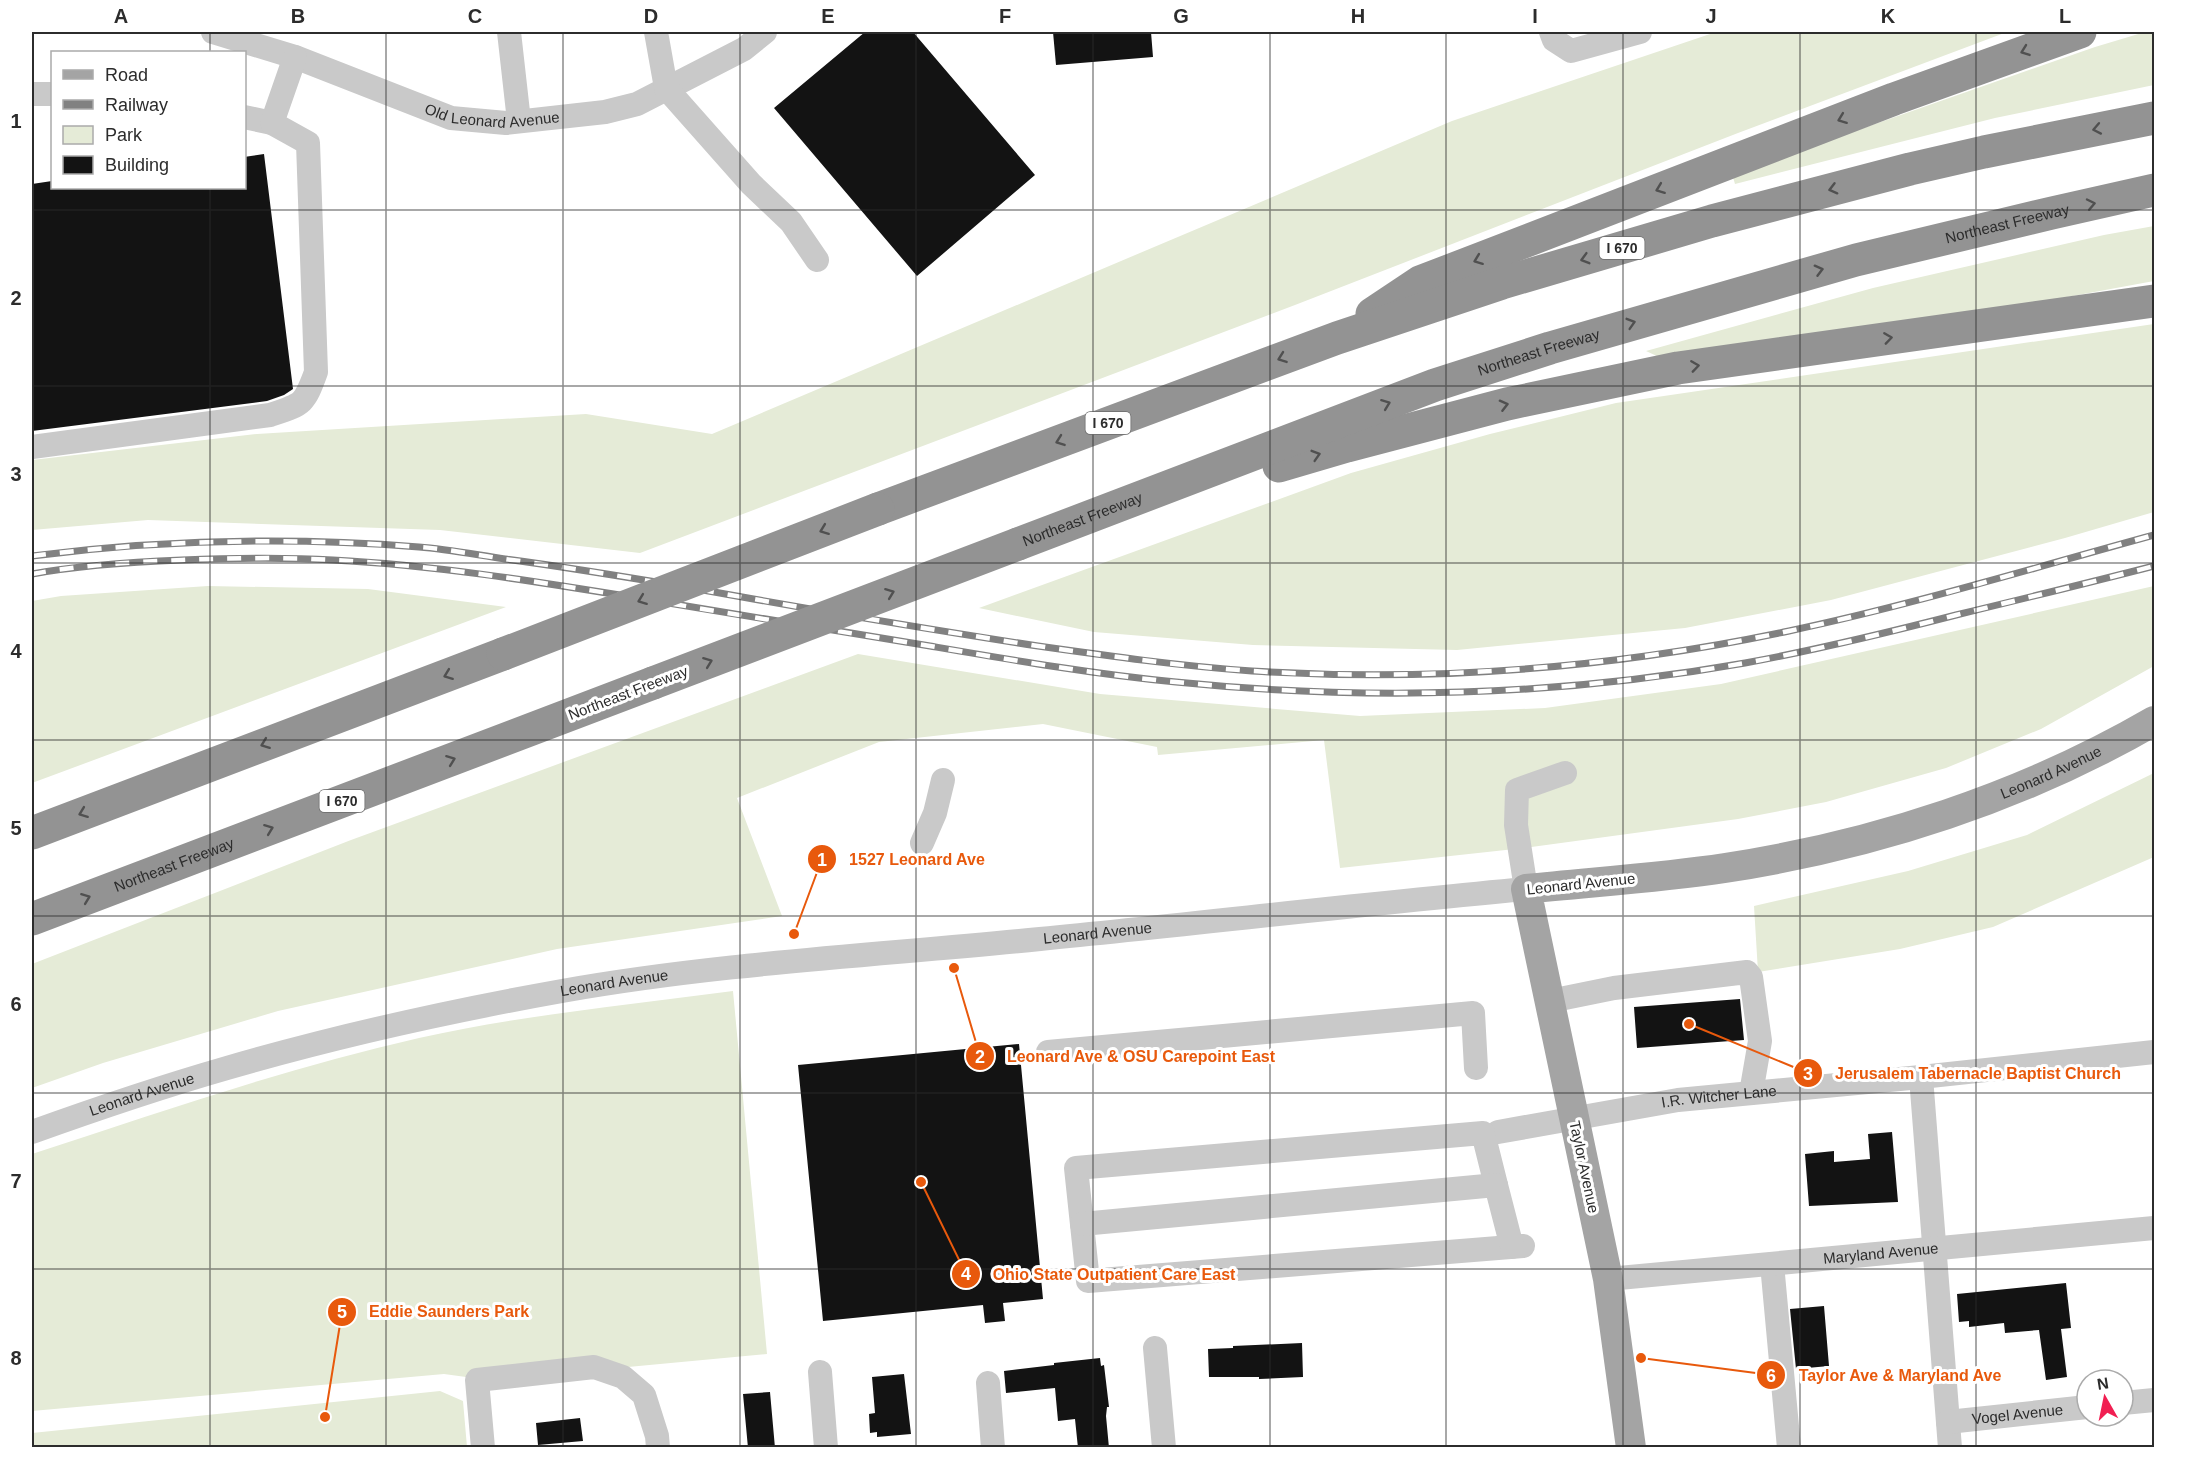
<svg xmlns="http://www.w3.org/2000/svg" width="2186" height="1479" viewBox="0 0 2186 1479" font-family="Arial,sans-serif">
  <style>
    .green { fill: #e5ebd7 }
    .building { fill: #131313 }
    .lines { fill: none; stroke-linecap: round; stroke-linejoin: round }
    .minor { stroke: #c9c9c9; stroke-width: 24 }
    .major { stroke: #a4a4a4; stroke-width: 30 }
    .highway { stroke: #939393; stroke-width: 33 }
    .rail-casing { stroke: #818181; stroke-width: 7 }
    .rail { stroke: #fff; stroke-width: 4.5; stroke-dasharray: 14; stroke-linecap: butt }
    .highway-bridge { stroke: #939393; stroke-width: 33 }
    .oneway { stroke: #505050 }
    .grid { fill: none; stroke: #2c2c2c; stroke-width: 1.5; stroke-opacity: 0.55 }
    .labels { text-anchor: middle; stroke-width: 6; stroke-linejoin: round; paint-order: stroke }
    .shield { fill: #fff; stroke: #6b6b6b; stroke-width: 1.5 }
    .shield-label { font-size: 14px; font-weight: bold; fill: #2c2c2c }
    .street-label { font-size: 15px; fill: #2c2c2c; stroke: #fff }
    .leader { fill: none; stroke: #e8590c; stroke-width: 2 }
    .callout-dot { fill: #e8590c; stroke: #fff; stroke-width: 2 }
    .mark-label { font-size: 18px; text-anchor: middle; font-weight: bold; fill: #fff }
    .callout-label { font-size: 16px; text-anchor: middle; font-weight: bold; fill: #e8590c; stroke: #fff; stroke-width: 6; stroke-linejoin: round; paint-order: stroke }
    .neatline { fill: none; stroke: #2c2c2c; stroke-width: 2 }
    .grid-label { font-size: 20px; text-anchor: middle; font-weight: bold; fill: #2c2c2c }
  </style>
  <rect width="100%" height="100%" fill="#fff"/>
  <path class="green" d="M1716,32h291l-269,101 -443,172 -655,248 -200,-23 -292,-10 -116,10v-70l225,-26 329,-20 126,20 740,-313z
    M2145,32h9v53l-159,33 -260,66 -3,-10 363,-127z
    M2154,226v55l-163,30 -330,47 -15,-7 227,-63 231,-53z
    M2154,324v188l-89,26 -234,62 -146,28 -228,22 -204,-5 -159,-13 -115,-24 372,-135 139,-39 126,-31z
    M208,586l160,3 138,18 -474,176v-182l29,-5z
    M2154,586v80l-113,63 -95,39 -120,34 -88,17 -214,29 -184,20 -16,-128 -166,15 -1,-8 -114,-23 -164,18 -142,56 45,118 -225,33 -279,62 -175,52 -71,25v-124l319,-124 507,-186 242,40 260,22 185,-8 176,-24z
    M2154,773v84l-161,70 -93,22 -142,23 -4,-66 154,-35 119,-36z
    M733,991l34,363 -279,26 -44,-6 -412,37v-257c128,-42 255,-86 387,-116 103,-23 210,-33 314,-47z
    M440,1391l23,10 4,46h-435v-14z"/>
  <path class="building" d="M865,32h48l122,143 -118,101 -143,-168z
    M1053,32h98l2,25 -97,8z
    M264,154l29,235 -9,6 -17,6 -235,30v-247l20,-3v7h192v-31z
    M1740,999l4,41 -107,8 -3,-41z
    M1019,1044l24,255 -40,4 2,18 -20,2 -2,-18 -160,16 -25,-256z
    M1892,1132l6,70 -89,4 -4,-52 29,-3v11l36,-3 -2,-25z
    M2066,1283l5,45 -10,1 6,48 -21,3 -7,-50 -34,3 -1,-10 -35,4v-6l-10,1 -2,-28z
    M1824,1306l5,60 -33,3 -6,-60z
    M1302,1343l1,34 -44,2v-2h-50l-1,-28 25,-1v-2z
    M1100,1358l1,8 3,-1 5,42h-2l-1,9 3,32h-31l-3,-29 -17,2 -3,-33 -49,5 -2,-22 50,-6v-2z
    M904,1374l7,60 -34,3v-5l-7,1 -1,-19 6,-1 -3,-36z
    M770,1392l5,56h-27l-5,-54z
    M580,1418l3,23 -45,4 -2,-22z"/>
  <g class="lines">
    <g class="minor">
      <path id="s1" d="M213,32l82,25 156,61 55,5 99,-11 32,-8 107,-55 21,-17"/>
      <path d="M509,32l10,89"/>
      <path d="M656,32l10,56 85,96 40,38 26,38"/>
      <path d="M1551,32l3,8 17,11 69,-19"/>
      <path d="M32,94h20"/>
      <path d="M244,117l28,6"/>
      <path d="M32,447l238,-32c33,-11 34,-10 46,-43l-8,-229 -36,-20 23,-66"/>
      <path d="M922,843l13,-30 8,-33"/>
      <path d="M1550,1001l64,-13 133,-16 4,5 9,64 -9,52"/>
      <path d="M1048,1052l425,-39 3,55"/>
      <path d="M1921,1077l29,371"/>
      <path id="s2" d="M32,1132c64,-23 129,-45 195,-64 110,-32 223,-57 335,-77 158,-28 319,-36 478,-52 162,-16 324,-35 486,-50l-10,-64 1,-35 48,-17"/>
      <path id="s3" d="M1498,1132l180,-32 243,-23 233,-25"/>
      <path d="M1496,1185l-13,-52 -407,35 12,113 435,-35"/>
      <path d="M1082,1224l414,-39 16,62"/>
      <path d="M1772,1264l17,184"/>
      <path id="s4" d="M1608,1279l546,-51"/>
      <path d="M1155,1348l9,100"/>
      <path d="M820,1372l6,76"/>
      <path d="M988,1383l5,65"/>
      <path d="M2123,1403l31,-3"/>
      <path id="s5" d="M1948,1422l139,-15"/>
      <path d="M483,1448l-6,-68 117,-13 29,10 21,18 13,41 1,12"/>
    </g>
    <path class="major" id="s6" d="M1631,1448l-23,-169 -82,-390c66,-7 133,-11 199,-21 150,-23 298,-71 429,-147"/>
    <g class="highway">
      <path d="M1372,314l48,-32 474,-183 186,-67"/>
      <path d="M1279,466l68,-20 160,-42 171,-36 476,-67"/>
      <path d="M878,509l459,-171 165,-55 210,-62 198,-52 74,-17 170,-34"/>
      <path id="s7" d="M1018,544l417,-159 115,-37 306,-88 196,-47 102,-23"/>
      <path d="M32,833l471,-179"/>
      <path id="s8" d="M32,919l621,-236"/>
    </g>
    <g class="rail-casing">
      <path id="rail" d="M32,556c126,-16 261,-19 387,-9 29,2 58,8 86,12 61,8 121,18 181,28 117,21 234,41 352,59 71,10 142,20 214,25 179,11 362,-3 537,-40 123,-26 244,-63 365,-96
        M32,574c49,-9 100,-12 150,-14 50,-2 101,-3 151,0 100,5 200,21 299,37 100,17 199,33 298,49 82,14 163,28 246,36 189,19 382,14 569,-19 71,-13 141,-30 211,-48 66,-16 132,-32 198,-49"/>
    </g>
    <use href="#rail" class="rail"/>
    <path class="highway-bridge" d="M503,654l375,-145
      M653,683l365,-139"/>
  </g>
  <defs><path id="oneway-chevron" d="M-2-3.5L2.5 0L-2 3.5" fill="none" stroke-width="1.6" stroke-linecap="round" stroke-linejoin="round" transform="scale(1.5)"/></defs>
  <g class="oneway">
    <use href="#oneway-chevron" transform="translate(2025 51) rotate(160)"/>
    <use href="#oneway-chevron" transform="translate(1842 119) rotate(159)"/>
    <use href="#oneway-chevron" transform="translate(2097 129) rotate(169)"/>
    <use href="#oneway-chevron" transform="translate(1660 189) rotate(159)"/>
    <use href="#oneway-chevron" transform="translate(1833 189) rotate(165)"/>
    <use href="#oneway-chevron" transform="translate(2091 204) rotate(-12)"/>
    <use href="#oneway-chevron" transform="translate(1585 259) rotate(164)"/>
    <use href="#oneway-chevron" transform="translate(1478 260) rotate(159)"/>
    <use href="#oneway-chevron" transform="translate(1819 270) rotate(-15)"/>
    <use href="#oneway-chevron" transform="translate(1631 323) rotate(-17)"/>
    <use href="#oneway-chevron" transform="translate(1888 338) rotate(-8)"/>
    <use href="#oneway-chevron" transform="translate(1282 358) rotate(160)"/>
    <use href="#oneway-chevron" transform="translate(1695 366) rotate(-8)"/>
    <use href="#oneway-chevron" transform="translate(1386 404) rotate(-21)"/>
    <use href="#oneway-chevron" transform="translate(1504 405) rotate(-14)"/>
    <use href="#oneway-chevron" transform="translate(1060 441) rotate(160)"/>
    <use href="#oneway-chevron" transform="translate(1316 455) rotate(-17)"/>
    <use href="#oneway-chevron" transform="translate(824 530) rotate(159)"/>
    <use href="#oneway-chevron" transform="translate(890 593) rotate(-21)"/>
    <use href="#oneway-chevron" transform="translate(642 600) rotate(159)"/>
    <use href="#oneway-chevron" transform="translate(708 662) rotate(-21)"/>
    <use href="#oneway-chevron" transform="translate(448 675) rotate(159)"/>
    <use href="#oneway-chevron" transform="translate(265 744) rotate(159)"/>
    <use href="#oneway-chevron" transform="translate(451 760) rotate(-21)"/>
    <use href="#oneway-chevron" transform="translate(83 813) rotate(159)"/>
    <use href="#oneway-chevron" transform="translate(269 829) rotate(-21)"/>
    <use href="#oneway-chevron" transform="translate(86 898) rotate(-21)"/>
  </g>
  <path class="grid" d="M210,32v20M386,32v1416M563,32v1416M740,32v1416M916,32v1416M1093,32v1416M1270,32v1416M1446,32v1416M1623,32v1416M1800,32v1416M1976,32v1416M210,188v1260M32,210h2122M32,386h2122M32,563h2122M32,740h2122M32,916h2122M32,1093h2122M32,1269h2122"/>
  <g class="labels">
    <g class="shield">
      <rect x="1599.5" y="237" width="45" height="22" rx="4.5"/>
      <rect x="1085.5" y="412" width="45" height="22" rx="4.5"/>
      <rect x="319.5" y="790" width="45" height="22" rx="4.5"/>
    </g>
    <g class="shield-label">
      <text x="1622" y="253">I 670</text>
      <text x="1108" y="428">I 670</text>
      <text x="342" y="806">I 670</text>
    </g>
    <g class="street-label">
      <text dy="5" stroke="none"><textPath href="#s1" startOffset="294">Old Leonard Avenue</textPath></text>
      <text dy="5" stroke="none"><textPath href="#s7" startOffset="1041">Northeast Freeway</textPath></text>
      <text dy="5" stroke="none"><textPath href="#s7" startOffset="555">Northeast Freeway</textPath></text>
      <text dy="5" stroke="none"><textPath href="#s7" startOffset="69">Northeast Freeway</textPath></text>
      <text transform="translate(628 693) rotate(-21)" y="5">Northeast Freeway</text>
      <text dy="5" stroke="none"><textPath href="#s6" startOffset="1110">Leonard Avenue</textPath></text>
      <text dy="5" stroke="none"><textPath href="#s8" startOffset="152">Northeast Freeway</textPath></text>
      <text transform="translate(1581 884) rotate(-6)" y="5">Leonard Avenue</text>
      <text dy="5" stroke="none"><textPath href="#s2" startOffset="1088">Leonard Avenue</textPath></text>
      <text dy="5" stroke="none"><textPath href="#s2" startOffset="602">Leonard Avenue</textPath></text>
      <text dy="5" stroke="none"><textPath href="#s2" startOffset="116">Leonard Avenue</textPath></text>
      <text dy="5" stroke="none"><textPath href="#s3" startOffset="224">I.R. Witcher Lane</textPath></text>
      <text transform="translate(1584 1167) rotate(78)" y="5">Taylor Avenue</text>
      <text dy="5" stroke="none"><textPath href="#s4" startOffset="274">Maryland Avenue</textPath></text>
      <text dy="5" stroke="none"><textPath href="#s5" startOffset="70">Vogel Avenue</textPath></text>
    </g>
  </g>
  <path class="leader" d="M794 934L822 859M954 968L980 1056M1689 1024L1808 1073M921 1182L966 1274M325 1417L342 1312M1641 1358L1771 1375"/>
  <g class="callout-dot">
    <circle cx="794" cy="934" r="6"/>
    <circle cx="954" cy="968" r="6"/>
    <circle cx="1689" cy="1024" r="6"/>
    <circle cx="921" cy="1182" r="6"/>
    <circle cx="325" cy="1417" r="6"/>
    <circle cx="1641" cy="1358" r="6"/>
    <circle cx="822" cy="859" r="15"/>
    <circle cx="980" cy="1056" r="15"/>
    <circle cx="1808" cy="1073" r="15"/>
    <circle cx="966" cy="1274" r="15"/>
    <circle cx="342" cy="1312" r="15"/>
    <circle cx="1771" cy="1375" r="15"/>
  </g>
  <g class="mark-label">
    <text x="822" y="866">1</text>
    <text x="980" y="1063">2</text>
    <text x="1808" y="1080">3</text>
    <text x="966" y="1280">4</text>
    <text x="342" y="1318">5</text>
    <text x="1771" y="1382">6</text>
  </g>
  <g class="callout-label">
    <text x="917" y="865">1527 Leonard Ave</text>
    <text x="1141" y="1062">Leonard Ave &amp; OSU Carepoint East</text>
    <text x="1978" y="1079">Jerusalem Tabernacle Baptist Church</text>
    <text x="1114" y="1280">Ohio State Outpatient Care East</text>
    <text x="449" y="1317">Eddie Saunders Park</text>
    <text x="1900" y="1381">Taylor Ave &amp; Maryland Ave</text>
  </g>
  <rect width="2186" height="1479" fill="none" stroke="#ffffff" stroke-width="66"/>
  <rect x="51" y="51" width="195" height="138" fill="#ffffff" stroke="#ababab" stroke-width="1.5"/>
  <rect x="63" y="70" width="30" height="9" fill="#a4a4a4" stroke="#ababab" stroke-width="1.5"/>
  <text x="105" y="81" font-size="18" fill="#2c2c2c">Road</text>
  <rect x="63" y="100" width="30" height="9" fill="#818181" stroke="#ababab" stroke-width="1.5"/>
  <text x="105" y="111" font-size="18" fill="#2c2c2c">Railway</text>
  <rect x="63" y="126" width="30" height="18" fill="#e5ebd7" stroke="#ababab" stroke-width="1.5"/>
  <text x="105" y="141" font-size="18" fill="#2c2c2c">Park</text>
  <rect x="63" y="156" width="30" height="18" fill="#131313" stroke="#ababab" stroke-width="1.5"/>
  <text x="105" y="171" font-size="18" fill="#2c2c2c">Building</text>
  <g transform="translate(2105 1398) rotate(351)"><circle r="28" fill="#ffffff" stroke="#ababab" stroke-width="1.5"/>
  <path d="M0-4.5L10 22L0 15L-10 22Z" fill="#f11f52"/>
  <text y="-9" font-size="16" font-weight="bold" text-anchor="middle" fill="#2c2c2c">N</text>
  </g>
  <rect x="33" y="33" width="2120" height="1413" class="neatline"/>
  <g class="grid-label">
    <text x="121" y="23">A</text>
    <text x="298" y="23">B</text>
    <text x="475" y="23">C</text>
    <text x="651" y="23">D</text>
    <text x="828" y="23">E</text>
    <text x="1005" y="23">F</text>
    <text x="1181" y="23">G</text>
    <text x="1358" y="23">H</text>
    <text x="1535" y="23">I</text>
    <text x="1711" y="23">J</text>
    <text x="1888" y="23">K</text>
    <text x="2065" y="23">L</text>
    <text x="16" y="128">1</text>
    <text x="16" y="305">2</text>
    <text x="16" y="481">3</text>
    <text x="16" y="658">4</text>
    <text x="16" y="835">5</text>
    <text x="16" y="1011">6</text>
    <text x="16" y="1188">7</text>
    <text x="16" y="1365">8</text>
  </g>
</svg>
